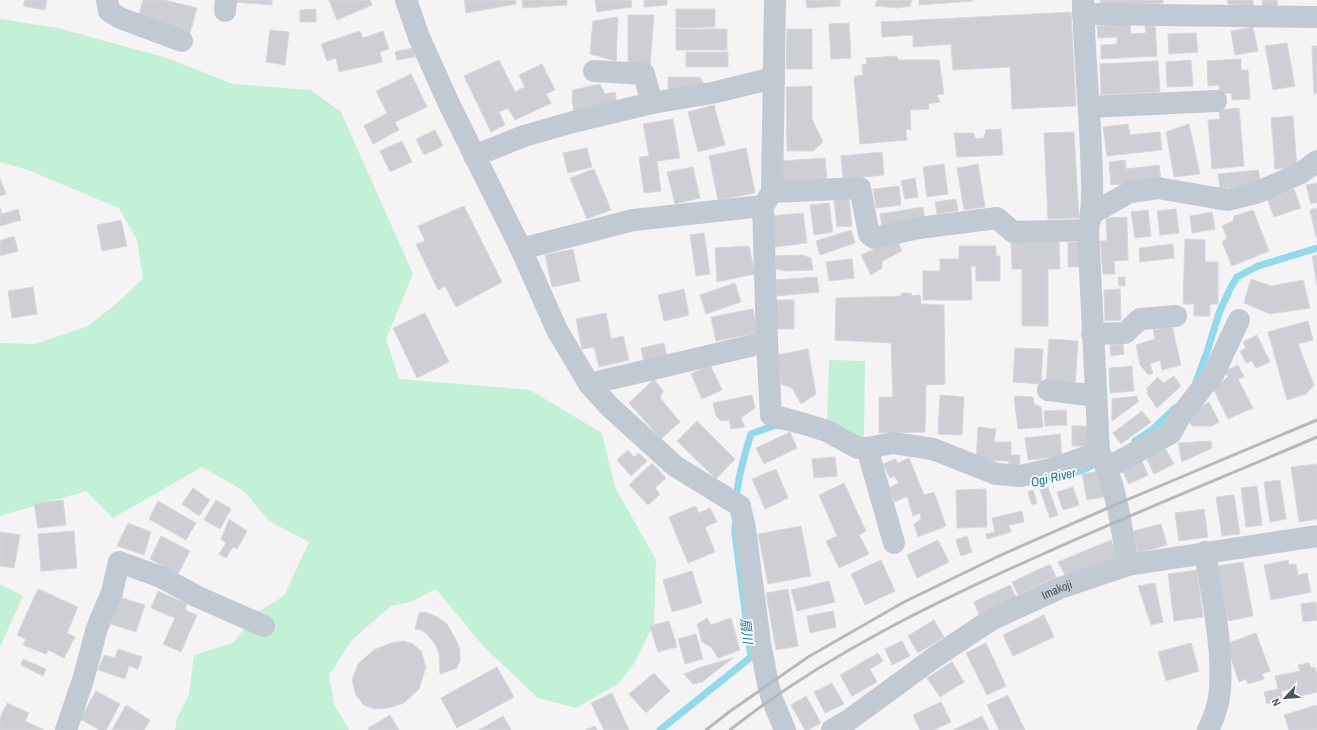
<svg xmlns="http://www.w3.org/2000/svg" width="1317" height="730" viewBox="0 0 1317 730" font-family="'Archivo Narrow','Noto Sans JP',sans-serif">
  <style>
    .green { fill: #c3f1d5 }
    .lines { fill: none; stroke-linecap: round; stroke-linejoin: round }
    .stream { stroke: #90daee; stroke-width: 7 }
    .building { fill: #cdcfd5; stroke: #d7d9de }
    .minor { stroke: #c1cad2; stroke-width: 22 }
    .rail { stroke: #b5b8bd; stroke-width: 3 }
    .labels { text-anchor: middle; stroke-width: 3.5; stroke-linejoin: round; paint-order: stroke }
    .street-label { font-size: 12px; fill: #4a5661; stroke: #fff }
    .water-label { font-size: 13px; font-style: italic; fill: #0c7c9b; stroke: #fff }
  </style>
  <rect width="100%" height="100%" fill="#f5f3f3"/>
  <path class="green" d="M0,19l58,9 109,30 66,26 78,6 30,22 72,162 -27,65 13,40 131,11 72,43 13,54 41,73 -2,64 -21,41 -15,19 -42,24 -38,-10 -54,-51 -48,-58 -25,13 -20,4 -39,34 -23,35 5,29 15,26h-174l2,-12 12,-24 5,-39 39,-12 26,-32 25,-15 25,-54 -40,-21 -25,-30 -42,-24 -89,51 -27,-27 -86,25v-173l35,1 53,-18 28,-22 27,-26 -6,-38 -18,-32 -91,-38 -28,-8z
    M829,360l36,1 -1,81 -37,-19z
    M0,584l23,12 -23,51z"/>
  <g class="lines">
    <path class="stream" d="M1196,382l11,-30 12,-39 11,-24 7,-12 21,-11 59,-18
      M1135,441l17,-11 23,-22
      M1067,474l13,-3 11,-5
      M736,500c2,-23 8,-44 15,-66l25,-9 5,1
      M660,730l91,-73 -16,-123v-9"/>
  </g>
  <path class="building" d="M25,0h22l-2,10 -22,-4z
    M143,0h21l33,8 -7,25 -52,-14z
    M235,0h37v5l-38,-3z
    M329,0h41l2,5 -35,15z
    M464,0h52v4l-50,9z
    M522,0h45v5l-44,3z
    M595,0h36l1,7 -35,5z
    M644,0h23v5l-23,2z
    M806,0h34v6l-33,2z
    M877,0h35l-2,6 -13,2 -22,-2z
    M919,0h53l1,1 -54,4z
    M1100,0h63v3l-63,4z
    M1227,0h26l1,6 -26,-2z
    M1262,0h15l1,5 -15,3z
    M316,9v13h-16v-12z
    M676,9h39v18l-39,1z
    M1071,12l5,94 -64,3 -2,-42 -57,3 -2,-26 -38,3v-12l-31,2 -1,-15z
    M628,15h26l-4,51 -22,-1z
    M618,17l-2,44 -26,-7 3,-33z
    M849,23l2,35 -20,1 -2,-35z
    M1130,24l1,10 15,-1 -1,-7h10l2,30 -56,3v-14l16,-1v-7l-19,1 -1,-12z
    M1253,27l5,24 -23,4 -4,-24z
    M676,29h51v21h-51z
    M787,29h25v40h-26z
    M270,30l19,2 -4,33 -19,-3z
    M360,31l3,7 20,-7 6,18 -9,3 2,10 -43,10 -3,-14 -9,3 -6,-17z
    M1196,33l2,19 -29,2 -1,-20z
    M1287,43l8,43 -22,4 -8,-44z
    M1312,46h5v48h-3z
    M413,48l2,9 -18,3 -2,-8z
    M686,52h42v15h-42z
    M896,56l3,4h40l5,34 -7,1 3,7 -12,2 1,5 -19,1 1,20 -5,-1 1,11 -47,4 -6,-67 9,-2 -1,-10 5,-1 -1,-6z
    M1241,59v11h7l2,29 -18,1v-7l-13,1v-9l-11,1 -1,-25z
    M499,60l16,32 10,-5 -6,-12 23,-11 13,26 -9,4 5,9 -36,17 -7,-12 -9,4 6,13 -14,7 -27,-56z
    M1191,60l2,26 -26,1 -1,-25z
    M1158,61l2,31 -59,3 -1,-31z
    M411,74l16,33 -32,15 4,8 -26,14 -9,-18 23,-13 -11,-22z
    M668,77h32l4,7 -36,7z
    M600,84l5,10 10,-2 2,12 -43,7 -2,-11 1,-10z
    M812,86v33l11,23 -10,9h-26l-1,-64z
    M714,105l11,40 -27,7 -10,-40z
    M1239,108l5,58 -32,3 -4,-49 12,-1 -1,-9z
    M1293,116l4,51 -22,2 -4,-51z
    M673,119l7,39 -23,3 4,30 -17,2 -5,-36 10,-1 -6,-32z
    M1128,124l2,11 30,-3 2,18 -55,6 -4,-29z
    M1189,124l11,50 -26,3 -8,-45z
    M1001,129l2,26 -46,2 -3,-24h19l3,6 8,-1 2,-8z
    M435,130l8,16 -19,9 -8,-16z
    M1074,132l5,86 -31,1 -4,-86z
    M402,141l10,21 -22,10 -10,-21z
    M587,148l5,19 -24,6 -5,-20z
    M746,148l9,45 -37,7 -9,-44z
    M882,152l2,23 -41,4 -2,-23z
    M825,158l2,24 -44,3 -2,-24z
    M1125,160l1,9 33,-4 2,15 -50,5 -2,-23z
    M944,164l4,30 -21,3 -4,-30z
    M978,164l7,43 -21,3 -7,-42z
    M693,167l7,31 -25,6 -8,-32z
    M594,169l17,41 -24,9 -17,-41z
    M1258,170l3,13 -41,6 -2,-15z
    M0,178l6,16 -6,2z
    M915,178l3,19 -13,2 -4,-18z
    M1317,183v19l-6,2 -5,-19z
    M899,186l2,19 -25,3 -3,-19z
    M1294,189l7,19 -27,9 -7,-19z
    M849,198l3,28 -15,1 -3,-27z
    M956,199l2,12 -21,3 -2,-12z
    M829,203l4,29 -19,3 -4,-30z
    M464,206l38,76 -46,25 -11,-21 -7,4 -22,-46 9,-3 -7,-15z
    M923,207l2,13 -43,7 -2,-13z
    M0,208l2,6 16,-5 3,11 -21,6z
    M1317,208v29h-1l-6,-27z
    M1176,209l3,24 -19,2 -3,-24z
    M1148,210l3,26 -16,2 -4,-26z
    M1253,210l16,41 -37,15 -10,-24 5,-4 -5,-12 11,-5 1,-5z
    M1212,212l3,17 -23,4 -2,-17z
    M803,213l4,30 -33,4 -4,-31z
    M1127,217l1,43 -14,1 1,13h-12l-3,-33h7l-1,-23z
    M121,220l6,26 -25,5 -5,-26z
    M851,230l4,13 -35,12 -4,-14z
    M704,233l6,41 -14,2 -6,-41z
    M14,236l4,15 -18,5v-15z
    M897,239l5,12 -20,10v7l-11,7 -10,-20z
    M1185,239l20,1v22h13v42h-8v12h-16v-12h-11z
    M1059,241l1,28h-12v57h-26v-57h-10l-1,-27z
    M1068,242h15v25h-15z
    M1173,244l1,14 -34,4 -1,-14z
    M749,246l6,28 -38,8 -2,-34z
    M959,246h37v10h4v25h-24v-15h-5l1,34h-49v-29h17v-12h19z
    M573,249l7,32 -28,6 -7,-32z
    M802,255l9,3 2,12 -26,1 -11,-2 -1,-13z
    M1317,255v30l-5,-29z
    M852,259l2,19 -25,3 -3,-19z
    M817,277l2,15 -42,4 -1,-16z
    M1118,277h7v9h-6z
    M1251,279l20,7 32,-6 7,28 -40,6 -26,-11z
    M735,283l6,19 -35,12 -6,-19z
    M33,287l4,27 -25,4 -4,-27z
    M684,289l5,26 -25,6 -6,-26z
    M1120,289l1,31 -16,1 -1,-31z
    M901,293h10l1,3 8,-1 1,9 23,1 1,79 -19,1 -1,47 -46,1v-36h14l-2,-54 -56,-3 1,-42 65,-2z
    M773,300h21v29h-21z
    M753,309l5,24 -42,8 -5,-24z
    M425,313l24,49 -32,16 -24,-50z
    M606,313l5,26 12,-3 6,24 -30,7 -5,-20 -12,2 -6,-30z
    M1308,321l5,19 -15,4 16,41 -8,9 -19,6 -19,-68z
    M1172,326l9,39 -19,5 -2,-10 -10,4 3,9 -4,2 -9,-10 -4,-20 19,-6 -2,-9z
    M1257,335l13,27 -14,6 -4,-7 -6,2 -6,-12 6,-3 -3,-6z
    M1049,339l29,2 -3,45 -29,-3z
    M664,343l3,14 -23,5 -3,-14z
    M1123,344l1,10 -13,2 -1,-11z
    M1015,348l28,1 -2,35 -28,-2z
    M808,349l8,45 -15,10 -9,-16 -11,-4 -4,-29z
    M710,365l12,25 -20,9 -11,-25z
    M1238,365l6,12 -6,2 15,29 -25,11 -15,-31 15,-11 -3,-6z
    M1132,366l2,25 -24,2 -1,-25z
    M1174,376l7,10 -24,22 -9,-13 -1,-7 11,-11 5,6z
    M654,379l9,12 -3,7 20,24 -19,17 -32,-36z
    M752,395l3,13 -14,10 4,9 -14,2 -2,-9 -8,1 -5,-5 -3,-13z
    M940,395l24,2 -2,38 -24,-1z
    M1014,396l19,1 1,7 7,3 2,20 -25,2z
    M1137,396l1,6 -26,19v-22z
    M1209,402l10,20 -7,4h-20l-4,-6 14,-14z
    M1066,410l1,15 -22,1 -1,-15z
    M1142,411l9,11 -30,22 -8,-11z
    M697,421l38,38 -19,20 -39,-38z
    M1072,426h19v20h-19z
    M978,427l18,2 -2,13h17v13h9l-1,14h-11l1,-8 -33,-1z
    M790,432l7,16 -33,16 -8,-16z
    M1060,434l2,22 -34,4 -3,-22z
    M1211,441l1,7 -30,14 -4,-19z
    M1165,448l9,16 -20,10 -8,-16z
    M628,450l6,7 5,-4 8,8 -16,15 -14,-16z
    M835,457l2,19 -23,2 -2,-19z
    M909,458l15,37 10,-3 12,34 -28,11 -4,-13 7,-5 -1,-6 -7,3 -6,-20 -12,6 -6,-14 10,-5 -5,-7 -4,2 -7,-14 12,-5 3,4z
    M1141,459l7,16 -19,9 -8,-15z
    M652,463l14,15 -11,10 5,6 -12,11 -19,-20z
    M1317,464v55l-18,3 -8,-55z
    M776,469l12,29 -23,11 -13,-30z
    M1100,471l4,26 -17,3 -5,-26z
    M1280,480l6,39 -16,3 -6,-40z
    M844,483l22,48 -7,4 10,19 -30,14 -13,-27 11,-5 -18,-41z
    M1257,486l5,39 -16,2 -5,-39z
    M1048,487l10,28 -8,3 -10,-28z
    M1073,487l6,18 -16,5 -6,-18z
    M193,488l17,12 -11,16 -17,-12z
    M986,489l1,38 -30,1 -1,-38z
    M1033,490l4,13 -5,2 -4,-13z
    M1234,495l6,39 -18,2 -6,-39z
    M63,500l3,25 -28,3 -4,-24z
    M216,500l15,9 -11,20 -16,-9z
    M158,501l38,22 -10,17 -37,-21z
    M695,506l4,7 11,-5 7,14 -12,5 10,25 -27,11 -19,-46z
    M1204,509l4,28 -29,4 -4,-28z
    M1022,511l2,11 -15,3 2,7 -24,7 -1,-5 9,-2 -3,-14z
    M229,519l18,12 -10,18 -4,-2 -7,11 -7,-4 7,-11 -5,-4z
    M128,523l23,9 -7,23 -27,-9z
    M1161,524l6,21 -29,8 -5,-22z
    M801,526l10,50 -43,8 -10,-50z
    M74,531l3,37 -36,3 -3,-37z
    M0,532l20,3 -6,33 -14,-2z
    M161,536l29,15 -12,23 -28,-15z
    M967,536l5,16 -11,4 -5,-16z
    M938,540l11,22 -32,16 -10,-23z
    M1111,540l8,18 -54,17 -7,-13z
    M881,560l14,31 -30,14 -14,-31z
    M1288,560l1,5 7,-1 2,11 9,-2 4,19 -40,8 -7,-35z
    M1243,562l10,54 -25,5 -10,-55z
    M1050,564l6,13 -38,18 -6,-13z
    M1197,570l6,47 -29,4 -6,-47z
    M692,571l10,32 -30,9 -9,-32z
    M829,581l6,21 -38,9 -6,-21z
    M1155,583l8,39 -12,3 -13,-39z
    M1010,585l6,12 -37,18 -5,-13z
    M38,589l40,18 -11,26 8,4 -11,21 -16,-8 -2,4 -23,-9 3,-6 -9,-4z
    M788,589l10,57 -22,4 -10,-57z
    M158,591l29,13 -2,6 12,5 -16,37 -18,-8 12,-26 -24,-10z
    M119,597l26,8 -9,27 -25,-8z
    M1316,602l1,18 -14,2 -2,-18z
    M833,611l3,16 -26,6 -3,-17z
    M426,612l11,5 10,7 10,18 3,8v10l-3,8 -17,6 -1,-21 -4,-9 -8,-10 -6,-4 -6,-1 4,-16z
    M1044,615l10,22 -41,19 -10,-21z
    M707,618l4,7 20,-7 9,32 -22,8 -7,-11 -9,-5 -5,-18z
    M934,620l10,17 -26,16 -10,-17z
    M669,621l8,26 -19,5 -8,-26z
    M1256,633l14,38 -8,3 2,5 -16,5 -2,-5 -7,3 -13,-38z
    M696,634l7,25 -18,5 -7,-25z
    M404,641l9,3 8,7 5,16 -7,22 -15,14 -16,5 -14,1 -10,-4 -8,-10 -4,-15 6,-16 16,-14 17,-7z
    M902,641l8,15 -18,9 -7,-16z
    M986,643l20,43 -19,9 -21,-42z
    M1191,643l8,28 -33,10 -8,-29z
    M118,649l24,8 -4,12 -9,-3 -4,13 -27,-9 6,-15 11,3z
    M878,653l5,8 -13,8 7,13 -25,14 -12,-21z
    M733,658l-31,24 -9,2 -9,-10 17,-7z
    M23,659l23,10 -3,7 -22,-11z
    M952,662l12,20 -24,15 -13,-19z
    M1309,663l2,5 4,-1 1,5h1v20l-25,6 -2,-9 -9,2 2,9 -16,4 -3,-12 14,-3 -3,-13 25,-5 -2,-6z
    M497,667l17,30 -57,31 -16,-30z
    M654,673l16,18 -24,22 -17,-19z
    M832,683l12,21 -19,9 -11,-21z
    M96,691l24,13 -14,26h-6l-20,-11z
    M612,693l17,37h-25l-13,-27z
    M1008,695l17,35h-26l-12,-25z
    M806,696l15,27 -13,7h-3l-14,-25z
    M941,702l10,20 -17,8h-14l-7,-15z
    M7,703l22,10 -4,8 19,9h-44v-12z
    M126,705l24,15 -6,10h-32z
    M1317,705v25h-28l-5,-15z
    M390,715l9,15h-30l-1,-2z
    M503,716l8,14h-32z
    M982,716l7,14h-36z
    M595,726l2,4h-12z"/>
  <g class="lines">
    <g class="minor">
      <path d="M107,0l2,11 11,7 62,23"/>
      <path d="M406,0l13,37 31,69 71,143 36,81 32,54 20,22 66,60 65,40 5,22 15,115 8,41 4,15 13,31"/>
      <path d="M775,0l-3,192 -9,14 4,136 4,73 30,8 26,8 31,17h9l26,-5 40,6 63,25 24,2 35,-8 44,-16"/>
      <path d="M1083,0c1,50 6,100 8,150 1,27 3,54 -3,80l11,222c18,34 22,75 29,113"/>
      <path d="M225,11l1,-11"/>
      <path d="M1083,14l234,3"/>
      <path d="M594,71l50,3 8,29"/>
      <path d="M1089,107l127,-6"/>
      <path d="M474,156l50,-20 49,-14 79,-19 60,-10 62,-15"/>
      <path d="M772,192l88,-4 9,46 5,4 45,-10 78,-10 16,14 75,-2"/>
      <path d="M1091,214l39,-22 28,-4 69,12 29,-7 45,-20 16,-12"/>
      <path d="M521,249l112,-29 130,-14"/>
      <path d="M1092,334l33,-1 15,-14 36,-3"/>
      <path d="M589,384l178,-42"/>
      <path d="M1048,390l48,6"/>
      <path d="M867,448l27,95"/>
      <path d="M1107,468l64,-35 9,-17 34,-43 25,-53"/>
      <path d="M1205,552c7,43 18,94 15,137 -1,14 -6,29 -12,41"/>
      <path d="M66,730l17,-50 14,-52 15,-36 7,-30 42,15 37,20 66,29"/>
      <path id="s1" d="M832,730l17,-10 86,-63 56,-37 69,-32 68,-23 189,-29"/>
    </g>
    <path class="rail" d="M706,730l23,-18 79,-55 96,-55 97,-47 116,-51 200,-84
      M730,730c93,-74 205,-128 313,-176 91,-41 183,-78 274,-117"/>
  </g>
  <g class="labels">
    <g class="street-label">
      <text dy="4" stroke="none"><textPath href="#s1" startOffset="266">Imakoji</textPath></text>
    </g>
    <g class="water-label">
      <text transform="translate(1053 477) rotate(-13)" y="5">Ogi River</text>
      <text transform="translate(747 631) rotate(83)" y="5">扇川</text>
    </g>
  </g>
  <g transform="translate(1285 698) rotate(244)" stroke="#ffffff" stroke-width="3" paint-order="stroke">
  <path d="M0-3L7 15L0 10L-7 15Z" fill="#4a5661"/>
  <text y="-6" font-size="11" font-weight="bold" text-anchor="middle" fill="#4a5661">N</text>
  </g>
</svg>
